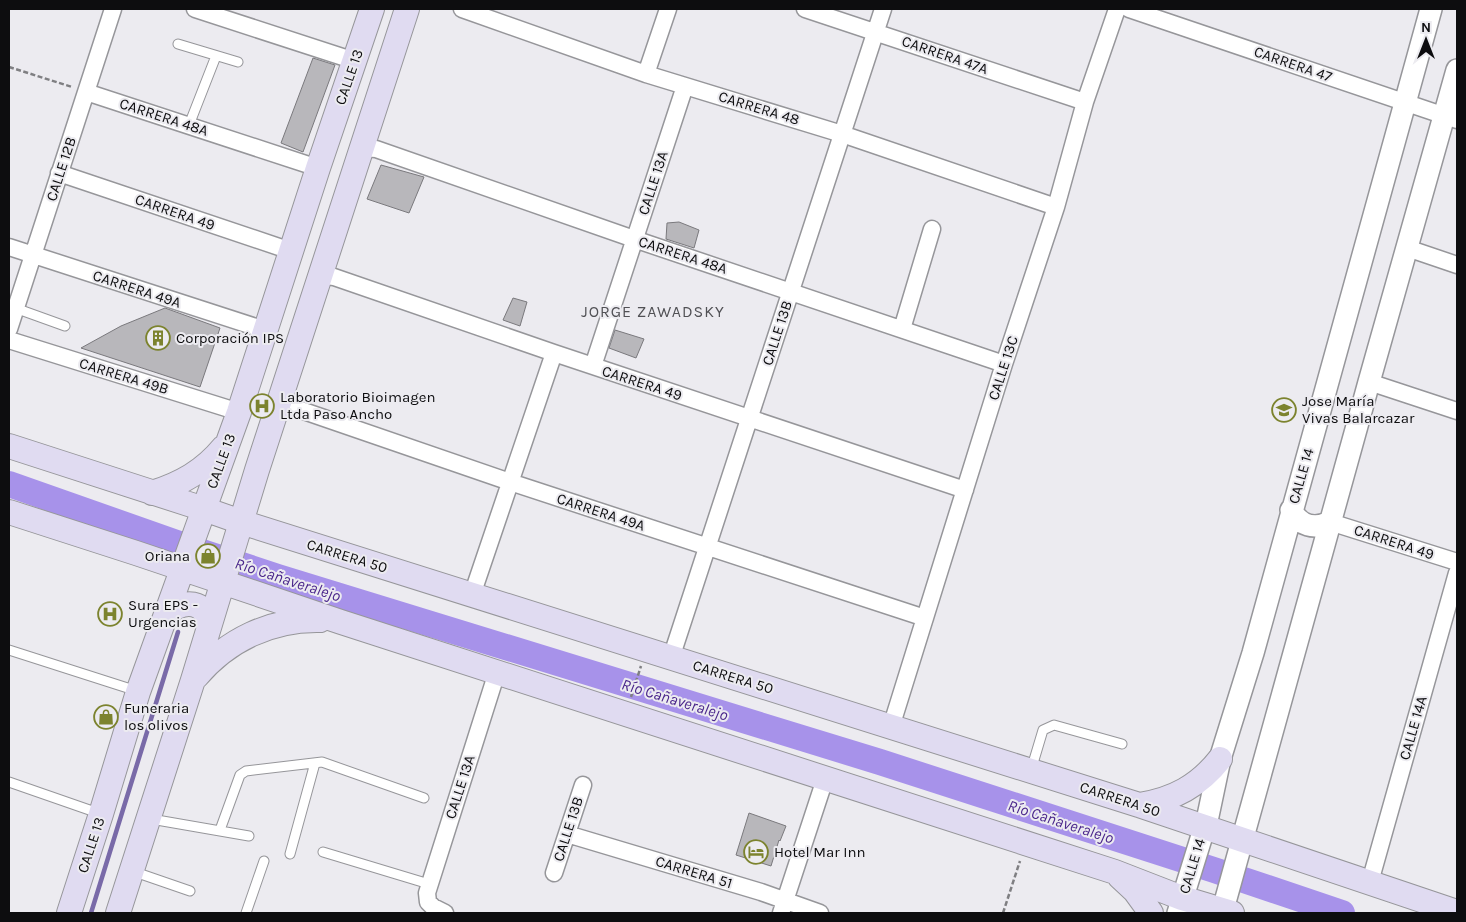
<svg xmlns="http://www.w3.org/2000/svg" width="1466" height="922" viewBox="0 0 1466 922" font-family="Karla,sans-serif">
  <style>
    .lines { fill: none; stroke-linecap: round; stroke-linejoin: round }
    .stream { stroke: #796aa8; stroke-width: 4.5 }
    .river { stroke: #a792ea; stroke-width: 26 }
    .building { fill: #b8b7bb; stroke: #7a797d }
    .service-casing { stroke: #96969a; stroke-width: 11 }
    .minor-casing { stroke: #96969a; stroke-width: 19 }
    .tertiary-casing { stroke: #96969a; stroke-width: 24 }
    .secondary-casing { stroke: #96969a; stroke-width: 26 }
    .path { stroke: #7f7f82; stroke-width: 2.5; stroke-dasharray: 5 2.5; stroke-linecap: butt }
    .service { stroke: #fff; stroke-width: 9 }
    .minor { stroke: #fff; stroke-width: 16 }
    .tertiary { stroke: #fff; stroke-width: 21 }
    .secondary { stroke: #e0dbf1; stroke-width: 24 }
    .labels { text-anchor: middle; stroke-width: 4; stroke-linejoin: round; paint-order: stroke }
    .street-label { font-size: 15px; fill: #0d0d0f; stroke: #ecebf0 }
    .poi-label { font-size: 15px; fill: #0d0d0f; stroke: #ecebf0; text-anchor: start }
    .neighbourhood-label { font-size: 16px; letter-spacing: 1px; fill: #515155; stroke: #ecebf0 }
    .water-label { font-size: 16px; font-style: italic; fill: #4a268b; stroke: #ecebf0 }
  </style>
  <rect width="100%" height="100%" fill="#ecebf0"/>
  <g class="lines">
    <path class="stream" d="M91,913l87,-281"/>
    <path class="river" d="M9,484l196,69 73,24 602,185 334,108 128,43"/>
  </g>
  <path class="building" d="M313,58l22,7 -32,87 -22,-9z
    M381,165l43,12 -15,36 -42,-14z
    M679,222l20,8 -5,18 -28,-9 1,-16z
    M513,298l14,4 -7,24 -17,-6z
    M165,308l55,20 -20,59 -119,-39 40,-22z
    M615,330l29,9 -8,19 -27,-10z
    M749,813l37,13 -6,15 -1,-1 -8,26 -35,-11z"/>
  <g class="lines">
    <g class="service-casing">
      <path id="service" d="M178,44l60,18
        M189,125l27,-69
        M15,308l50,18
        M9,650l128,41
        M1031,770l12,-40 11,-5 68,19
        M9,782l92,32
        M151,819l98,17
        M220,830l20,-55 6,-4 76,-9 102,36
        M323,852l106,32
        M290,854l25,-91
        M132,871l58,20
        M246,913l18,-52"/>
    </g>
    <g class="minor-casing">
      <path id="minor" d="M195,9l160,52
        M462,9l184,65 196,60 214,73
        M805,9l280,93
        M1129,9l328,111
        M646,74l22,-65
        M86,92l232,76
        M362,148l14,1 258,90 370,125
        M59,173l232,78
        M9,247l256,83
        M1407,248l50,17
        M320,275l14,2 220,76 411,137
        M9,329l104,-320
        M902,329l30,-100
        M9,340l230,72
        M593,366l92,-280
        M1369,382l88,29
        M278,406l14,1 218,75 415,136
        M1330,522l127,40
        M472,595l82,-242
        M671,658l212,-649
        M891,727l113,-363 52,-157 29,-105 32,-93
        M567,834l194,58 59,21
        M554,873l29,-88
        M1370,882l87,-309
        M445,913l-12,-6 -5,-5 -1,-9 70,-221
        M781,913l44,-134"/>
    </g>
    <g class="tertiary-casing">
      <path id="tertiary" d="M1291,510c9,16 23,20 39,12
        M1178,913l30,-97 12,-57 33,-106 178,-644
        M1222,913l138,-498 9,-33 88,-312"/>
    </g>
    <g class="secondary-casing">
      <path id="secondary" d="M9,446l195,63 37,13 898,283 318,107
        M152,493c29,-9 52,-22 71,-45
        M9,512l127,41 205,69 774,250 67,26 50,15
        M167,614c16,-15 40,-14 42,11
        M196,677c31,-37 75,-58 124,-57
        M1139,805c34,-5 60,-19 81,-46
        M1120,877l15,14 16,22
        M69,913l32,-99 37,-122 101,-280 79,-244 54,-159
        M118,913l75,-233 64,-210 150,-461"/>
    </g>
    <path class="path" d="M9,67l63,20
      M631,697l10,-31
      M1003,913l17,-52"/>
    <use href="#service" class="service"/>
    <use href="#minor" class="minor"/>
    <use href="#tertiary" class="tertiary"/>
    <use href="#secondary" class="secondary"/>
  </g>
  <defs>
    <g id="building-ring" transform="scale(1.25)"><circle r="9.5" fill="#ecebf0" stroke="#7c832e" stroke-width="1.5"/><path d="M-4-6H4V6H1V3H-1V6H-4ZM-2.5-4.3h1.7v1.8h-1.7ZM.8-4.3h1.7v1.8H.8ZM-2.5-1h1.7V.8h-1.7ZM.8-1h1.7V.8H.8Z" fill="#7c832e"/></g>
    <g id="hospital-ring" transform="scale(1.25)"><circle r="9.5" fill="#ecebf0" stroke="#7c832e" stroke-width="1.5"/><path d="M-5-5h3v3.5h4V-5h3V5h-3V1.5h-4V5h-3Z" fill="#7c832e"/></g>
    <g id="school-ring" transform="scale(1.25)"><circle r="9.5" fill="#ecebf0" stroke="#7c832e" stroke-width="1.5"/><path d="M0-5L7-2L0 1L-7-2ZM-4 1L0 2.5L4 1V4Q0 6-4 4Z" fill="#7c832e"/></g>
    <g id="shop-ring" transform="scale(1.25)"><circle r="9.5" fill="#ecebf0" stroke="#7c832e" stroke-width="1.5"/><path d="M-5-2.5h2.3a2.7 3.5 0 0 1 5.4 0H5L5.5 6h-11ZM-1.5-2.5h3a1.5 2.3 0 0 0-3 0Z" fill="#7c832e"/></g>
    <g id="hotel-ring" transform="scale(1.25)"><circle r="9.5" fill="#ecebf0" stroke="#7c832e" stroke-width="1.5"/><path d="M-6-4.5h1.5V1H6V5H4.5V3h-9V5H-6ZM-4 0a1.8 1.8 0 1 1 3.6 0ZM.5 0V-2.5h3Q6-2.5 6 0Z" fill="#7c832e"/></g>
  </defs>
  <g fill-rule="evenodd">
    <use href="#building-ring" x="158" y="338"/>
    <use href="#hospital-ring" x="262" y="406"/>
    <use href="#school-ring" x="1284" y="410"/>
    <use href="#shop-ring" x="208" y="556"/>
    <use href="#hospital-ring" x="110" y="614"/>
    <use href="#shop-ring" x="106" y="717"/>
    <use href="#hotel-ring" x="756" y="852"/>
  </g>
  <g class="labels">
    <g class="street-label">
      <text transform="translate(945 55) rotate(19)" y="5">CARRERA 47A</text>
      <text transform="translate(1293 64) rotate(19)" y="5">CARRERA 47</text>
      <text transform="translate(349 77) rotate(-71)" y="5">CALLE 13</text>
      <text transform="translate(759 108) rotate(17)" y="5">CARRERA 48</text>
      <text transform="translate(164 117) rotate(18)" y="5">CARRERA 48A</text>
      <text transform="translate(61 169) rotate(-72)" y="5">CALLE 12B</text>
      <text transform="translate(653 183) rotate(-72)" y="5">CALLE 13A</text>
      <text transform="translate(175 212) rotate(19)" y="5">CARRERA 49</text>
      <text transform="translate(683 255) rotate(18)" y="5">CARRERA 48A</text>
      <text transform="translate(137 289) rotate(18)" y="5">CARRERA 49A</text>
      <text transform="translate(777 333) rotate(-72)" y="5">CALLE 13B</text>
      <text transform="translate(1003 368) rotate(-72)" y="5">CALLE 13C</text>
      <text transform="translate(124 376) rotate(17)" y="5">CARRERA 49B</text>
      <text transform="translate(642 383) rotate(18)" y="5">CARRERA 49</text>
      <text transform="translate(221 461) rotate(-70)" y="5">CALLE 13</text>
      <text transform="translate(1301 476) rotate(-74)" y="5">CALLE 14</text>
      <text transform="translate(601 512) rotate(18)" y="5">CARRERA 49A</text>
      <text transform="translate(1394 542) rotate(18)" y="5">CARRERA 49</text>
      <text transform="translate(347 556) rotate(17)" y="5">CARRERA 50</text>
      <text transform="translate(733 677) rotate(17)" y="5">CARRERA 50</text>
      <text transform="translate(1413 728) rotate(-74)" y="5">CALLE 14A</text>
      <text transform="translate(460 787) rotate(-72)" y="5">CALLE 13A</text>
      <text transform="translate(1120 799) rotate(18)" y="5">CARRERA 50</text>
      <text transform="translate(568 829) rotate(-72)" y="5">CALLE 13B</text>
      <text transform="translate(91 845) rotate(-72)" y="5">CALLE 13</text>
      <text transform="translate(1192 866) rotate(-73)" y="5">CALLE 14</text>
      <text transform="translate(694 872) rotate(17)" y="5">CARRERA 51</text>
    </g>
    <g class="poi-label">
      <text x="176" y="343">Corporación IPS</text>
      <text x="280" y="402">Laboratorio Bioimagen<tspan x="280" dy="17">Ltda Paso Ancho</tspan></text>
      <text x="1302" y="406">Jose María<tspan x="1302" dy="17">Vivas Balarcazar</tspan></text>
      <text x="190" y="561" text-anchor="end">Oriana</text>
      <text x="128" y="610">Sura EPS -<tspan x="128" dy="17">Urgencias</tspan></text>
      <text x="124" y="713">Funeraria<tspan x="124" dy="17">los olivos</tspan></text>
      <text x="774" y="857">Hotel Mar Inn</text>
    </g>
    <g class="neighbourhood-label">
      <text x="653" y="317">JORGE ZAWADSKY</text>
    </g>
    <g class="water-label">
      <text transform="translate(288 579) rotate(18)" y="6">Río Cañaveralejo</text>
      <text transform="translate(675 699) rotate(17)" y="6">Río Cañaveralejo</text>
      <text transform="translate(1061 821) rotate(18)" y="6">Río Cañaveralejo</text>
    </g>
  </g>
  <rect width="1466" height="922" fill="none" stroke="#0d0d0f" stroke-width="20"/>
  <g transform="translate(1426 40)" stroke="#ecebf0" stroke-width="4" paint-order="stroke">
  <path d="M0-4L9 19L0 12L-9 19Z" fill="#0d0d0f"/>
  <text y="-8" font-size="14" font-weight="bold" text-anchor="middle" fill="#0d0d0f">N</text>
  </g>
</svg>
